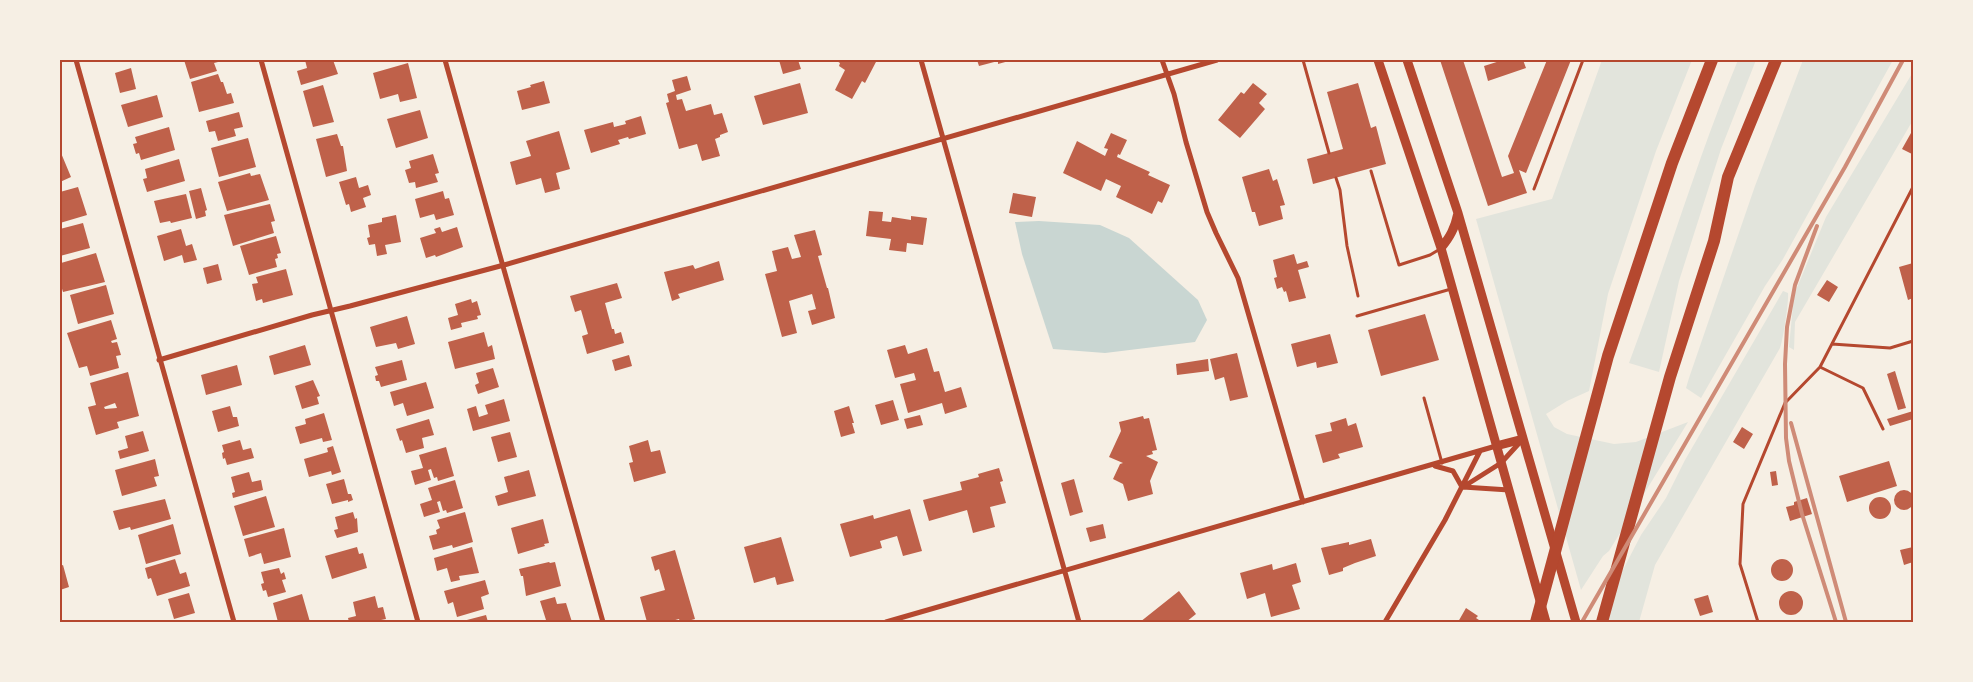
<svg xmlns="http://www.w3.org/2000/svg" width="1973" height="682" viewBox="0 0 1973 682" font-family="Mulish,sans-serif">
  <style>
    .green { fill: #e2e4dc }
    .water { fill: #c9d6d2 }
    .building { fill: #bf614a; fill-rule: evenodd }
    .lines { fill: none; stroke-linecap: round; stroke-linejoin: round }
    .service { stroke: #b5482f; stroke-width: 3 }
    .minor { stroke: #b5482f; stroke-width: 5 }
    .secondary { stroke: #b5482f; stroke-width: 9 }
    .motorway { stroke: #b5482f; stroke-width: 12 }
    .rail { stroke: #cf8b77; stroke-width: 4 }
    .neatline { fill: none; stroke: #b5482f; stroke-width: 2 }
  </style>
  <rect width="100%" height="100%" fill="#f6efe4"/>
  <path class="green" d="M1602,60h90l-36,91 -48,143 -19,97 -22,10 -21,13 8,13 13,7 47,10 22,-2 52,-20 -79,129 -6,5 -22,34 -105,-371 76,-20z
    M1738,60h18l-35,89 -42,132 -20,91 -30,-9c38,-101 68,-204 109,-303z
    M1803,60h90l-110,199 -18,27 -64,112 -15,-10 3,-10 66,-192z
    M1913,72v48l-118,202 -1,28 -5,-3 5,-52 32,-78z
    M1783,291l5,2c1,8 -5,48 -8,55l-125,217 -16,57h-43l45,-87 25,-37 19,-38z"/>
  <path class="water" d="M1039,221l61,4 29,13 69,62 9,20 -12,22 -90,11 -52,-4 -31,-95 -7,-32z"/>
  <path class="building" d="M184,60h33l1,2 -4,1 3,8 -27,8z
    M305,60h28l5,14 -37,11 -4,-14 10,-3z
    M779,60h19l3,9 -18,5z
    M835,60h42l-12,23 -3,-2 -10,18 -17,-9 10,-20 -6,-4 1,-3z
    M977,60h32v1l-11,3v-3l-19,5z
    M1440,60h23l39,117 12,-4 -6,-17 39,-96h24l-45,113 -7,-3 8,23 -39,13z
    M1503,60h20l3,8 -38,13 -4,-15z
    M408,63l9,35 -17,4 -2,-8 -18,5 -7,-26z
    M131,68l5,21 -16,4 -5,-20z
    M218,74l3,8h2l4,12 4,-1 3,10 -35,9 -8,-30z
    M687,76l4,14 -15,5 1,5 5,-1 4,12 25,-7 3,11 8,-2 6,19 -8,3v2l-5,2 5,17 -18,5 -5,-17 -18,5 -13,-46 3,-1 -2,-8 8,-3 -3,-11z
    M544,81l6,22 -28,7 -5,-19 14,-4 -1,-2z
    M800,83l8,30 -45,12 -9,-29z
    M1253,83l14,11 -8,9 6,6 -25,29 -22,-18 23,-28 3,2z
    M1358,83l13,45 5,-2 10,38 -73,20 -6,-25 36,-10 -16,-57z
    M323,85l11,37 -21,5 -10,-36z
    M157,95l6,22 -35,10 -7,-22z
    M420,110l8,28 -32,10 -9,-29z
    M239,112l4,15 -9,2 2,7 -18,5 -3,-10 -6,1 -3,-11z
    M641,116l5,18 -17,5 -1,-2 -10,3 2,4 -29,9 -7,-23 29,-8 1,5 12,-3 -1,-3z
    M169,127l6,23 -34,10 -2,-7 -3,1 -3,-10 4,-1 -2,-6z
    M559,131l11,38 -14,4 4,16 -15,4 -4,-15 -25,7 -6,-23 21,-6 -5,-15z
    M1111,133l16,7 -7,15 -2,-1 -1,3 33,15 -2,3 22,10 -8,18 -4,-2 -6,13 -36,-17 5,-11 -15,-7 -5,12 -38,-18 14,-32 28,15 3,-7 -4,-1z
    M1911,133l2,1 -1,20 -10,-5z
    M337,134l4,12h2l4,25 -21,6 -10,-38z
    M248,138l8,29 -37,10 -8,-29z
    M60,153h1l10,24 -11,5z
    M433,154l6,19 -4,1 3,8 -22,6 -1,-6 -6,1 -4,-13 6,-2 -2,-7z
    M179,159l6,22 -38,11 -4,-13 4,-1 -2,-9z
    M1269,169l4,12 4,-2 8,26 -5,1 3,13 -24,7 -4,-14h-3l-10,-35z
    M250,173l1,3 9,-2 9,26 -42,11 -9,-29z
    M356,177l3,11 9,-3 3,10 -8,3 3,9 -15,5 -2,-8 -3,1 -7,-23z
    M78,187l9,28 -27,8v-31z
    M201,188l6,22 -2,1 1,5 -10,3 -7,-28z
    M443,191l2,8 4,-1 5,17 -18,5 -2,-6 -14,4 -5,-19z
    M1013,193l23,4 -4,20 -23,-4z
    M186,194l6,24 -21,5 -1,-2 -10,2 -6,-22z
    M270,204l5,17 -4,1 3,11 -41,13 -9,-31z
    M869,211l14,1 -1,9 9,1 1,-5 19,3v-4l16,2 -4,27 -16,-2 -1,9 -17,-2 2,-11 -25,-3z
    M396,215l5,27 -16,3 2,9 -10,2 -2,-12 -6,1 -2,-7 3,-1 -2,-12 14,-3v-4z
    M83,223l7,25 -30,8v-27z
    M440,227l2,5 15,-5 6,20 -27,10 -1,-2 -9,3 -6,-20 16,-5 -2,-4z
    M181,229l5,17 6,-2 5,16 -13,3 -2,-8 -18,6 -7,-25z
    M815,230l7,25 -4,1 9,32h1l7,30 -23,7 -4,-14 8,-2 -4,-15 -23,7 8,32 -15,4 -17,-63 12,-3 -5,-20 16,-4 4,12 9,-2 -7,-22z
    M276,236l5,17 -4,1 1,4 -3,1 2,8 -28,8 -9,-29z
    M96,253l9,29 -42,10 -3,-10 1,-19z
    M1294,254l3,10 10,-3 2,6 -11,3 8,28 -17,4 -3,-11 -2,1 -2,-5 -5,2 -3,-11 3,-1 -4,-17z
    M719,261l5,19 -46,14 2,4 -8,3 -8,-29 29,-7 2,4z
    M1913,263v35l-5,2 -9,-33z
    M218,264l4,16 -15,4 -4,-16z
    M286,269l7,26 -30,8 -1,-4 -6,2 -4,-17 6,-1 -2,-6z
    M1827,280l11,7 -9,15 -12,-7z
    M617,283l5,15 -17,5 7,26h2l1,5 6,-2 3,11 -37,11 -5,-18 6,-2 -7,-24 -6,2 -5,-16z
    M106,285l8,29 -36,10 -8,-29z
    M471,299l1,4 5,-2 4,14 -4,1 1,3 -17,4 1,4 -11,3 -3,-12 10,-3 -3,-11z
    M1425,314l14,46 -58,16 -13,-46z
    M407,316l8,28 -17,5 -2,-6 -20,4 -6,-20z
    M111,320l6,19 -6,2 1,2 5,-1 4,13 -5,1 3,12 -29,8 -3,-10 -8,2 -12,-35z
    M484,332l4,15 4,-2 3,14 -40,10 -7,-27z
    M1330,334l8,29 -21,5 -1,-6 -19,5 -6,-23z
    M305,345l6,20 -37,10 -5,-19z
    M905,345l3,9 19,-6 7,24 5,-1 6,21 16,-5 6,20 -22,7 -3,-11 -34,10 -8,-29 16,-4 -2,-7 -19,5 -8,-28z
    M1237,353l11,44 -18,4 -6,-24 -9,3 -5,-21z
    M629,355l3,11 -17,5 -3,-11z
    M1208,359l1,12 -32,4 -1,-11z
    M402,360l5,20 -26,7 -2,-6h-3l-1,-5 3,-1 -3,-8z
    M237,365l5,20 -36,10 -5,-20z
    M493,368l6,19 -21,7 -3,-9 4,-2 -3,-10z
    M1895,371l11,37 -8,2 -11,-36z
    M128,372l11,44 -22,6 2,6 -23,7 -8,-28 8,-2 -6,-22zM115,403l2,5 -12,1 -1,-2z
    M313,380l7,16 -3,1 2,7 -17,5 -7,-23z
    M426,382l8,26 -27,8 -4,-13 -9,3 -4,-14z
    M504,399l6,22 -37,10 -6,-22 9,-3 3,11 9,-3 -3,-9z
    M893,400l6,20 -18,5 -6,-20z
    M230,406l3,11h4l2,9 -21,6 -6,-21z
    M849,406l5,17h-2l3,10 -14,4 -7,-26z
    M1913,411v8l-23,7 -3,-7z
    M324,413l8,27 -9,2 -1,-4 -22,6 -5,-17 11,-3 -1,-5z
    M920,415l3,10 -16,4 -3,-10z
    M1143,416l1,3 5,-1 8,32 -5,1 1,3 -7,2 12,6 -8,19 3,13 -25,7 -5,-17 -10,-5 7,-15 3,-1 -14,-6 12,-26 -2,-9z
    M1346,418l2,8 8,-3 7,24 -25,7 2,4 -17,5 -8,-28 17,-4 -2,-8z
    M429,419l5,16 -12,3 2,10 -18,5 -4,-13 -2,1 -4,-12z
    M1742,427l11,7 -9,15 -11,-7z
    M143,431l6,20 -29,8 -2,-8 10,-3 -3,-12z
    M510,432l7,25 -19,5 -7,-25z
    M240,440l3,10 8,-2 3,10 -27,7 -2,-7 -2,1 -1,-6 2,-1 -2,-7z
    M648,440l3,12 9,-2 6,23 -32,9 -5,-19 4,-1 -4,-16z
    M333,446l8,26 -9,3 -1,-4 -22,6 -5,-18 24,-7 -1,-4z
    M446,447l8,29 -16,5 -1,-4 -3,1 -3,-9 -3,1 3,10 -16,5 -4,-14 12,-3 -4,-13z
    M155,459l4,17 -5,1 3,9 -35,10 -7,-26z
    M1889,461l8,25 -50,16 -8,-26z
    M999,468l4,13 -3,1 6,21 -16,4 5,20 -22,6 -6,-23 -38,11 -6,-21 39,-10 -2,-8 19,-5 -1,-3z
    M529,470l7,26 -38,10 -3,-10 13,-4 -4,-15z
    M1776,471l2,14 -6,1 -2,-14z
    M249,472l3,10 9,-2 2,10 -30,8 -1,-5 3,-1 -4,-15z
    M344,479l4,15h3l2,6 -5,2v-2l-16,4 -6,-20z
    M1074,479l9,33 -13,4 -9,-33z
    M455,480l8,28 -16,5 -1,-3 -3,1 -3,-10 -3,1 3,10 -16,5 -4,-13 12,-4 -4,-12z
    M1894 500a10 10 0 1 1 20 0a10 10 0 1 1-20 0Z
    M266,496l9,31 -32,9 -9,-30z
    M1869 508a11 11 0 1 1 22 0a11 11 0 1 1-22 0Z
    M1807,498l5,16 -22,7 -4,-14 8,-2v-3z
    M165,499l6,20 -40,11 -1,-3 -11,3 -6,-19z
    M910,509l12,42 -19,5 -6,-20 -17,5 2,7 -32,9 -10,-33 33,-9 1,4z
    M353,512l2,7 2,-1 1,14 -21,6 -3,-8 4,-1 -3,-12z
    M465,512l8,30 -20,6 -1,-3 -19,5 -4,-14 8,-2 -1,-4 4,-2 -3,-8z
    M543,519l6,24 -5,1 1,2 -27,8 -7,-26z
    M173,524l8,30 -35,10 -8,-29z
    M1103,524l3,14 -16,4 -4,-14z
    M284,528l7,29 -27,7 -3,-11 -12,4 -5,-18z
    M781,537l13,44 -17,4 -2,-8 -21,6 -10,-36z
    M1371,539l5,17 -21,7 -12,5v3l-14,4 -8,-27 28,-6v3z
    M357,547l2,7 4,-1 4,15 -35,11 -7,-23z
    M472,547l7,26 -20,3 1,4 -9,2 -4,-14 -10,3 -3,-13z
    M1913,547v15l-9,3 -4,-15z
    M675,550l20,69 -11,3h-4l-1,-3 -11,3h-21l-7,-25 25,-7 -6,-21 -4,2 -4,-14z
    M1771 570a11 11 0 1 1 22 0a11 11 0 1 1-22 0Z
    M175,559l5,15 6,-2 4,14 -33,10 -6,-18 -3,1 -3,-11z
    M549,562l1,1 5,-1 6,24 -35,10 -3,-20h-2l-2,-7z
    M1296,563l5,19 -9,3 8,24 -29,8 -6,-24 -18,6 -7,-26 32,-9 1,6z
    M63,565l6,22 -9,3v-24z
    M279,568l2,6 3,-2 2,7 -4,1 4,12 -18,5 -2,-7 -3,1 -2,-7 3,-1 -3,-11z
    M485,580l4,14 -8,3 3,12 -27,8 -4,-15 -5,2 -4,-13z
    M1779 603a12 12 0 1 1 24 0a12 12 0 1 1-24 0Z
    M1179,591l17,23 -10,8h-46z
    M189,593l6,20 -21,6 -6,-20z
    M302,594l8,28h-32l-5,-19z
    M1708,595l5,17 -13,4 -6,-17z
    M375,596l3,12 5,-1 3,12 -5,1 1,2h-33l-1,-4 8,-2 -3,-14z
    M555,597l2,7 9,-1 6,19h-31l5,-2 -6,-19z
    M1466,608l12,8 -2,2 3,2 -1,2h-20z
    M486,615l2,7h-25v-1z"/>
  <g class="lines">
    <path class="service" d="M1303,60l26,93
      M1371,171l28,94 31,-10 10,-6
      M1336,178l4,12 7,56 11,50
      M1534,189l49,-129
      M1357,316l94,-27
      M1832,344l58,4 23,-7
      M1820,367l43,21 20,41
      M1424,398l18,65
      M1758,622l-18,-58 3,-60 42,-101 35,-36 93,-180"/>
    <path class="minor" d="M76,60l158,562
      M261,60l157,562
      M445,60l158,562
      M921,60l158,562
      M1162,60l12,34 12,48 21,70 9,21 22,45 65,224
      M159,360l153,-45 38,-9 154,-41 713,-205
      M1435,466l18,5 9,16
      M1463,487l38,-24 21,-23
      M1463,487l46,3
      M886,622l610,-176
      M1385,622l60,-102 35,-69"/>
    <path class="secondary" d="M1378,60l63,188 105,374
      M1407,60l51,153 118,409
      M1441,248c9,-11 14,-20 17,-35
      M1496,446l27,-7"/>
    <path class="motorway" d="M1536,622l72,-266 64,-193 40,-103
      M1602,622l68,-245 44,-136 14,-64 48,-117"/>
    <path class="rail" d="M1817,226l-22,59 -8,42 -2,37 1,74 3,23 13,53 34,108
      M1791,423l55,199
      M1582,622l263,-455 58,-107"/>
  </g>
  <rect width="1973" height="682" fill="none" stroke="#f6efe4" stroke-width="122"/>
  <rect x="61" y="61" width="1851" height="560" class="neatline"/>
</svg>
